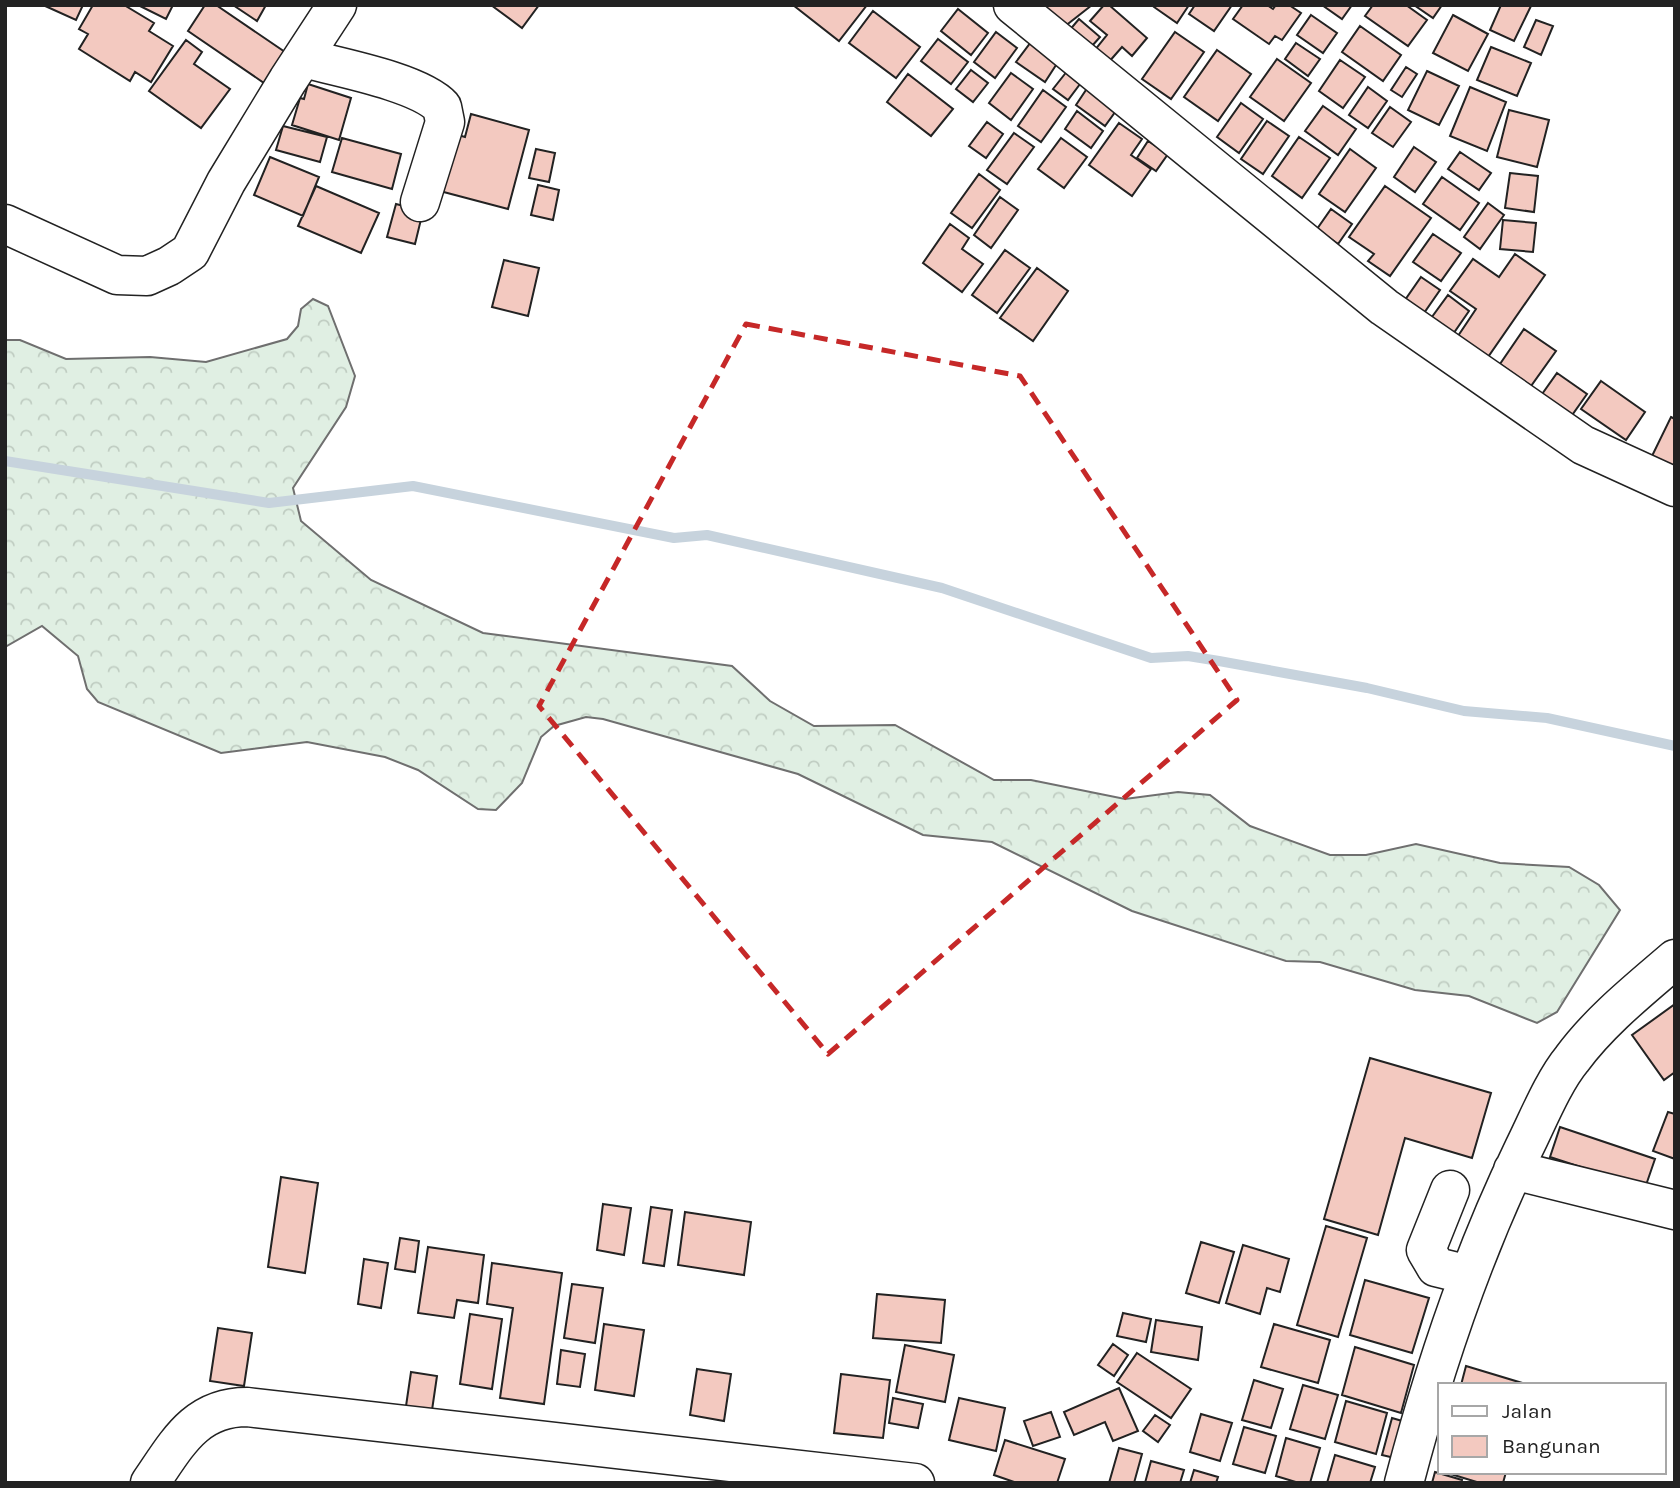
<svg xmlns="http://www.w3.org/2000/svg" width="1680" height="1488" viewBox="0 0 1680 1488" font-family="Karla,sans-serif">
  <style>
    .forest { fill: url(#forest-crowns); stroke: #6f6f6f; stroke-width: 2 }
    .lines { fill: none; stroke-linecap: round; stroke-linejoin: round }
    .stream { stroke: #c7d3dd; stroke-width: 10 }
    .building { fill: #f3c9c0; stroke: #222; stroke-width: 2 }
    .minor-casing { stroke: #222; stroke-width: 41 }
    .minor { stroke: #fff; stroke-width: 38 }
    .marked { fill: none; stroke: #c62828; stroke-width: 5; stroke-dasharray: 14 9; stroke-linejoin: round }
  </style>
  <defs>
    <pattern id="forest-crowns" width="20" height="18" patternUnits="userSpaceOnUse" patternTransform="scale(1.75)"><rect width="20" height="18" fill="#e0efe3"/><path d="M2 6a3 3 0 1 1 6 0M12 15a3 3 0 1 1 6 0" fill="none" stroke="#c0cdc2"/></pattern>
  </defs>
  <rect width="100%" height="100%" fill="#fff"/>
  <path class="forest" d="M313,299l15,7 27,70 -9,31 -53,81 8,33 70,59 112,53 249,33 38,35 44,25 81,-1 99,55h37l94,19 53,-7 32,3 40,31 80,29h36l50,-11 84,19 69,4 30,18 21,25 -63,102 -20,11 -68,-27 -54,-6 -95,-28 -34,-1 -154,-50 -140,-69 -69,-7 -125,-61 -195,-55 -17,-2 -32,9 -13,11 -19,46 -26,27 -18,-1 -60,-39 -33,-13 -78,-15 -86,11 -123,-51 -11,-13 -9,-33 -36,-30 -37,21v-307h15l46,19 84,-2 56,5 81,-23 11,-13 3,-17z"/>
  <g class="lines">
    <path class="stream" d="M5,461l264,42 144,-17 261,52 33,-3 235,53 209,70 37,-2 31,5 148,27 97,23 83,7 128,28"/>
  </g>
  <path class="building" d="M43,5h40l-7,15z
    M93,5h31l30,18 -5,8 24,15 -22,36 -16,-10 -5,9 -51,-32 9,-15 -9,-5z
    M138,5h35l-7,14z
    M205,5h11l69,47 -21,31 -76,-52z
    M233,5h33l-9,16z
    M491,5h48l-17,23z
    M793,5h74l-28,36z
    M1038,5h54l-37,29z
    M1104,5h5l38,33 -15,18 -10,-9 -14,16 -14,-12 13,-16 -17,-14z
    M1155,5h34l-12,18 -23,-16z
    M1195,5h37l-18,26 -25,-17z
    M1243,5h24l6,4 3,-4h13l12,8 -19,27 -7,-4 -6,8 -36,-25z
    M1322,5h30l-10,14z
    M1373,5h33l21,15 -19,26 -43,-30z
    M1414,5h28l-9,13z
    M1501,5l30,1 -17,35 -24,-11z
    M958,9l30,24 -17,22 -30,-24z
    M873,11l47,36 -24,31 -47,-35z
    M1311,15l26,18 -14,20 -26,-18z
    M1453,15l35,19 -20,37 -35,-18z
    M1079,19l21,18 -17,19 -21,-17z
    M1536,20l17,6 -12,29 -17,-8z
    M1360,26l41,29 -18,26 -41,-29z
    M996,32l21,16 -22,30 -21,-16z
    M1175,32l29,20 -33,47 -29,-20z
    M938,39l30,23 -17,22 -30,-23z
    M186,40l16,12 -8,12 36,25 -29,39 -52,-37z
    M1031,42l27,20 -13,20 -29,-20z
    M1296,43l24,16 -12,17 -23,-17z
    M1491,47l40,16 -14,33 -40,-16z
    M1217,50l34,24 -33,47 -34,-24z
    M1277,59l34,24 -27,38 -34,-24z
    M1340,60l25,17 -22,31 -24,-17z
    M1406,67l11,7 -15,23 -11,-7z
    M971,70l17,13 -15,19 -17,-13z
    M1068,70l15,10 -15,20 -15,-11z
    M1427,71l32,15 -20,39 -31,-15z
    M1011,73l22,16 -22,31 -22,-17z
    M908,74l45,35 -22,27 -44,-34z
    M308,84l43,14 -12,42 -47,-15 8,-27 4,1z
    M1088,87l30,21 -13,18 -29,-21z
    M1368,87l19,14 -19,27 -19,-13z
    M1470,87l36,15 -19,49 -37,-15z
    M1043,90l23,17 -25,35 -23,-16z
    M1241,103l22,16 -24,34 -22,-16z
    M1323,106l33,23 -18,26 -33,-24z
    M1390,107l21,15 -18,25 -21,-14z
    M1509,110l40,10 -12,47 -40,-10z
    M1077,111l26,20 -12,17 -26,-19z
    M471,114l58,16 -21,79 -72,-19 15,-57 14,4z
    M1267,121l22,15 -26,38 -22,-15z
    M987,122l16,12 -17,24 -17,-12z
    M1119,123l23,16 -11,16 20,14 -19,27 -43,-31z
    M283,126l44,11 -7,25 -44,-12z
    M1014,133l20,14 -27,37 -20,-14z
    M1299,137l31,21 -28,40 -30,-22z
    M342,138l59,16 -9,35 -60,-17z
    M1061,138l26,19 -23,31 -26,-19z
    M1148,141l20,13 -12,17 -19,-13z
    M1414,147l22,15 -21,30 -21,-15z
    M536,149l19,4 -6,29 -20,-4z
    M1350,149l26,19 -31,44 -26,-18z
    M1460,152l31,21 -12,17 -31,-21z
    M270,157l49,20 -16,39 -49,-21z
    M1510,173l28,3 -4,36 -29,-4z
    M979,174l21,16 -28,38 -21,-15z
    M1442,177l37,26 -19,27 -37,-26z
    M538,185l21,5 -6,30 -22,-5z
    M316,186l63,27 -18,40 -63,-27z
    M1385,186l46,32 -41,58 -22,-15 6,-7 -25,-17z
    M1000,197l18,13 -27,38 -17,-13z
    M1488,203l16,12 -24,34 -16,-12z
    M396,204l27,7 -8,33 -28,-7z
    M1331,209l21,15 -14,20 -21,-15z
    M1503,220l33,3 -3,29 -33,-3z
    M950,224l19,14 -7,11 21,15 -21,28 -39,-29z
    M1433,234l28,19 -20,28 -28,-19z
    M1005,250l25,18 -33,45 -25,-18z
    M1515,254l30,21 -57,82 -30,-21 18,-27 -26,-18 23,-32 26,18z
    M504,260l35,8 -11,48 -36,-9z
    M1037,268l31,23 -35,50 -33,-23z
    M1421,277l19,13 -16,23 -19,-13z
    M1448,295l21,16 -18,26 -22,-16z
    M1524,329l32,22 -25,35 -31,-22z
    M1557,373l30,21 -17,24 -30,-21z
    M1601,381l44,31 -19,28 -45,-31z
    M1671,417l4,2v51l-24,-12z
    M1675,1004v68l-11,8 -32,-45z
    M1370,1058l121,35 -19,65 -67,-20 -27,97 -54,-16z
    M1668,1112l7,2v45l-22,-8z
    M1560,1127l95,32 -10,29 -95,-31z
    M281,1177l37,6 -13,90 -37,-6z
    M603,1204l28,4 -7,47 -27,-5z
    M651,1207l21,3 -8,56 -21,-3z
    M685,1212l66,10 -7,53 -66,-10z
    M1326,1226l41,12 -29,99 -41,-12z
    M400,1238l19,3 -4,31 -20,-3z
    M1201,1242l33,10 -15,51 -33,-10z
    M1243,1245l46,14 -9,33 -13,-4 -7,26 -34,-11z
    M428,1247l56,8 -6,48 -21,-3 -3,18 -36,-5z
    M364,1259l24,4 -7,45 -23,-4z
    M492,1263l70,10 -18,131 -44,-6 13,-90 -26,-4z
    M1365,1280l64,18 -17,55 -62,-18z
    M572,1284l31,4 -8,55 -31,-5z
    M877,1294l68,6 -4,43 -68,-5z
    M1123,1313l28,6 -5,23 -29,-6z
    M470,1314l32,5 -10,70 -32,-5z
    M1156,1320l46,7 -4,33 -47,-8z
    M604,1324l40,6 -10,66 -39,-6z
    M1274,1324l56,16 -12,43 -57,-16z
    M218,1328l34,5 -8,53 -34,-5z
    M1113,1344l15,11 -14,21 -16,-11z
    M905,1345l49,10 -9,47 -49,-10z
    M1355,1347l59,18 -13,48 -59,-18z
    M561,1350l24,4 -5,33 -23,-3z
    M1137,1353l54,36 -20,29 -54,-36z
    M1466,1366l63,19h-68z
    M697,1369l34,5 -7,47 -34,-6z
    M411,1372l26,4 -6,41 -26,-4z
    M841,1374l49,6 -7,58 -49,-5z
    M1254,1380l29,9 -12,39 -29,-8z
    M1303,1385l35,10 -13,44 -35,-10z
    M1119,1388l19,43 -25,10 -8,-19 -31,13 -10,-23z
    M893,1398l30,6 -5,24 -29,-5z
    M959,1398l46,10 -9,43 -47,-11z
    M1346,1401l41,12 -11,41 -41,-12z
    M1051,1412l9,25 -27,9 -9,-25z
    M1201,1414l31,9 -12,38 -30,-9z
    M1155,1415l15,10 -12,17 -15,-11z
    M1392,1418l17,5 -10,36 -17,-4z
    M1244,1427l32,9 -11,37 -32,-9z
    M1286,1438l34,10 -10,35h-11l-23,-7z
    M1005,1440l60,19 -8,24h-40l-23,-8z
    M1119,1448l23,6 -8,29h-25z
    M1335,1455l40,12 -5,16h-43z
    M1151,1461l33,9 -4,13h-35z
    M1194,1470l24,7 -2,6h-26z
    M1435,1472l27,8 -1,3h-29z
    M1444,1472h62l-3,11h-23z"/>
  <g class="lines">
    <g class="minor-casing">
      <path id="minor" d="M1013,5l371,302 199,138 92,42
        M303,58c34,9 116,24 139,49l3,15 -25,80
        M5,224l112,51 30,1 22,-10 21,-14 36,-70 62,-102 49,-75
        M1513,1170l162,40
        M1450,1190l-24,60 10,17 33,8
        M150,1483c27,-39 45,-76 97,-76l668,76
        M1404,1483c30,-115 68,-228 120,-335 14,-28 29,-66 48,-89 28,-38 67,-69 103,-100"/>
    </g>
    <use href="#minor" class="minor"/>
  </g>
  <path class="marked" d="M746,324l274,52 217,324 -409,354 -289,-348z"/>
  <rect width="1680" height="1488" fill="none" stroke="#222222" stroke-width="14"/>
  <rect x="1438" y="1383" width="228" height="91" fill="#ffffff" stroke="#a7a7a7" stroke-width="2"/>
  <rect x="1452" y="1406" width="35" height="10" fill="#ffffff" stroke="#a7a7a7" stroke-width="2"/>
  <text x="1502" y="1418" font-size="21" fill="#222222">Jalan</text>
  <rect x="1452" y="1436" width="35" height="21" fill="#f3c9c0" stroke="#a7a7a7" stroke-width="2"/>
  <text x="1502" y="1453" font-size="21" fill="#222222">Bangunan</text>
</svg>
